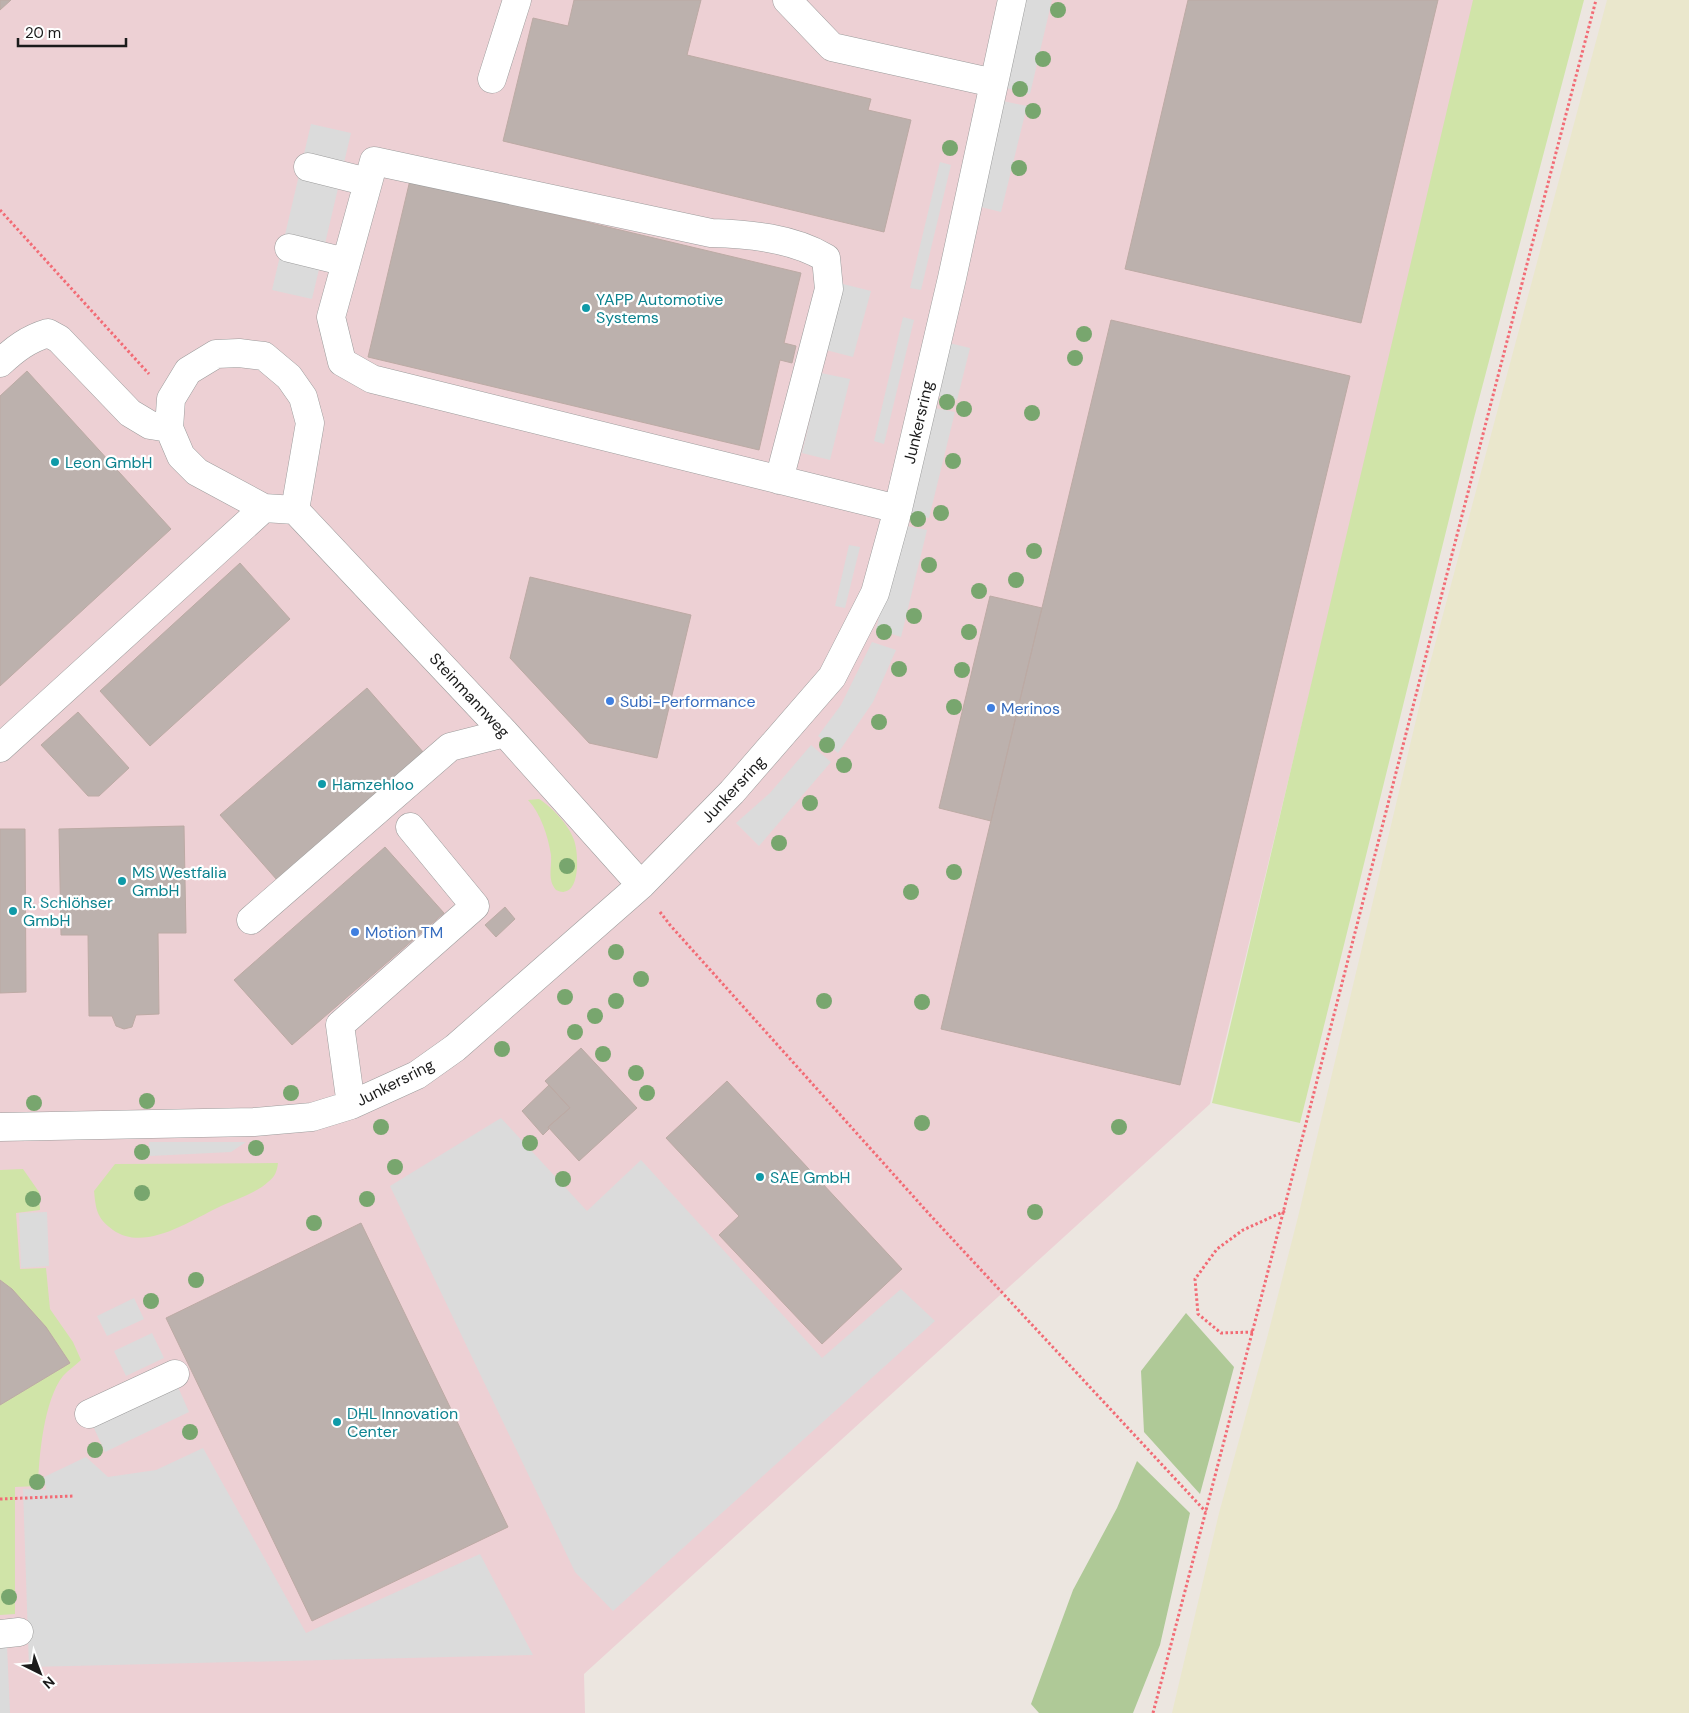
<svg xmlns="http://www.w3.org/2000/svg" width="1689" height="1713" viewBox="0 0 1689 1713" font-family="'DM Sans',sans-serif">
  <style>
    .commercial { fill: #edd0d4 }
    .farmland { fill: #eae7cc }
    .grass { fill: #d0e4a8 }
    .forest { fill: #afc997 }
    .parking { fill: #dbdbdb }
    .building { fill: #bcb1ad; stroke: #bcaaa4 }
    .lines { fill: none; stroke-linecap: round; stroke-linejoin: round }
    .minor-casing { stroke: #9c9c9c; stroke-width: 29 }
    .path { stroke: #f26b75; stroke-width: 3; stroke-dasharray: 2.5 2.5; stroke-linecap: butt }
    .minor { stroke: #fff; stroke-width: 28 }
    .tree { fill: #78a66e }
    .culture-dot { fill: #0f9aa8; stroke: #fff; stroke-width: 2 }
    .shop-dot { fill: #3f7fe0; stroke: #fff; stroke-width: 2 }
    .labels { text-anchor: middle; stroke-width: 4.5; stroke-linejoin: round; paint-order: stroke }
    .culture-label { font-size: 16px; fill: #0d838f; stroke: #fff; text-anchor: start }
    .street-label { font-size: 16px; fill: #1b1b1b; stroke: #fff }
    .shop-label { font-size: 16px; fill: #366cbe; stroke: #fff; text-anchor: start }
  </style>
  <rect width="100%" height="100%" fill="#ece6e0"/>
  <path class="commercial" d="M0,0h1474l-81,348 -183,756 -626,570 1,39h-585z"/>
  <path class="farmland" d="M1607,0h82v1713h-517l47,-200 48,-175 31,-121 127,-535z"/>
  <path class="grass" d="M1473,0h111l-110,418 -174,705 -88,-20z
    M539,799c13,8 30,26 35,41 5,13 7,62 -18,50 -9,-10 -4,-23 -5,-35 -3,-19 -10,-41 -23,-55z
    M278,1163c-1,8 -3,14 -10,19 -11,11 -37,19 -51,26 -29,14 -73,44 -104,22 -16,-12 -17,-19 -19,-39l21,-27z
    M23,1169l16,23 1,18 -24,3 4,56 26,-1 4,41 23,33 8,18c-5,5 -13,10 -18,16 -19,24 -24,79 -25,110l-23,1v127l-15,1v-445z"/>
  <path class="forest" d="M1186,1313l48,54 -34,127 -56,-62 -3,-61z
    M1137,1461l53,52 -30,132 -27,68h-94l-8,-9 42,-114 44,-82z"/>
  <path class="parking" d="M1026,0h26l-22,94 -24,-6z
    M1003,101l24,5 -26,106 -24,-6z
    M311,124l40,9 -39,166 -40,-9z
    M940,162l11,3 -30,125 -11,-2z
    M843,284l28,7 -18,66 -27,-7z
    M903,317l11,3 -30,124 -10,-3z
    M945,342l25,6 -13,52 -25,-5z
    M821,373l29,6 -20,81 -28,-7z
    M930,407l25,5 -26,106 -25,-5z
    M902,525l25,5 -26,107 -25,-8z
    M849,545l11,2 -15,61 -10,-2z
    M872,642l24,8 -23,52 -35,51 -20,-17 23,-31z
    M811,745l20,17 -72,84 -23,-23 34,-30z
    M501,1118l86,93 54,-51 181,198 79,-69 34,32 -322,290 -38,-39 -185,-386z
    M149,1142h97l-15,10 -81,4z
    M47,1212l2,54 -28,2 -2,-55z
    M134,1298l10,21 -37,17 -10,-20z
    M152,1333l12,25 -38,18 -12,-25z
    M178,1387l11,25 -84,40 -12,-26z
    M203,1448l103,185 174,-79 53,101 -504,12 -6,-178 23,1 -2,-13 42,-20 22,20 48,-7z
    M6,1623l4,90h-10v-89z"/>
  <path class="building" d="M0,0h11l-11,10z
    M574,0h127l-14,55 184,44 -3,11 43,10 -27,112 -381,-91 30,-123 35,8z
    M1188,0h250l-77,323 -236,-54z
    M410,180l391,93 -17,70 12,3 -4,17 -12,-3 -21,90 -391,-93z
    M1111,320l239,56 -170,709 -239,-56z
    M27,371l144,158 -171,157v-290z
    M240,563l50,56 -140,127 -50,-55z
    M530,577l161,38 -34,143 -68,-15 -79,-85z
    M990,596l52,12 -51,213 -52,-13z
    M367,688l57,65 -147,127 -57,-65z
    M78,712l51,56 -30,28h-11l-47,-51z
    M184,826l2,107h-28l1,81 -23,1 -4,12 -8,2 -8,-3 -4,-10h-23l-1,-81h-27l-2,-106z
    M0,829h25l1,163 -26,1z
    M385,847l59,66 -152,132 -58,-65z
    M505,907l10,12 -19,18 -11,-12z
    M581,1048l56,60 -58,53 -31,-34 22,-19 -25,-27z
    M727,1081l175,188 -80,75 -103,-109 20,-19 -73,-78z
    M549,1085l21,23 -22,19 1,2 -6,6 -21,-24z
    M361,1223l147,304 -196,94 -146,-303z
    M0,1280l12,9 34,38 24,36 -70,42z"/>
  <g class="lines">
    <g class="minor-casing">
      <path id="minor" d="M787,0l45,47 162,36
        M492,79l25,-79
        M308,167l60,15
        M289,248l57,14
        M0,363c15,-14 28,-24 48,-30l11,6 71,74 20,12 19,3
        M779,480l50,-191 -3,-31c-34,-20 -77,-24 -115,-25l-337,-72 -43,156 11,45 30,17 526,130
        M295,510l15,-87 -7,-26 -14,-20 -25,-21 -25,-3 -23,1 -28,17 -17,28 -2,29 12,28 16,16 67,36 31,2 210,223 136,152
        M0,748l264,-240
        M251,920l199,-173 55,-14
        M351,1105l-11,-80 135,-119 -65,-79
        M0,1127l254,-5 58,-5 39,-12 66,-30 38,-27 186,-163 91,-93 100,-115 43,-84 23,-84 54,-231 60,-278
        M89,1414l86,-40
        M0,1634l19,-2"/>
    </g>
    <path class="path" d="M0,210l149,164
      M660,912l10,13 260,290 276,297
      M1253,1332l-32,1 -23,-19 -3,-35 22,-30 26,-19 42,-19
      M0,1499l74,-3
      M1153,1713c150,-570 293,-1143 443,-1713"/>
    <use href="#minor" class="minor"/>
  </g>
  <g class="tree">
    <circle cx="1058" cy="10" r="8"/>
    <circle cx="1043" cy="59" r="8"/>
    <circle cx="1020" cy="89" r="8"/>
    <circle cx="1033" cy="111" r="8"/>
    <circle cx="950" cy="148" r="8"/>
    <circle cx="1019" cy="168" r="8"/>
    <circle cx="1084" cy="334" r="8"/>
    <circle cx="1075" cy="358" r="8"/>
    <circle cx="947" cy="402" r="8"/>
    <circle cx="964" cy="409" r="8"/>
    <circle cx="1032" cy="413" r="8"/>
    <circle cx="953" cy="461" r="8"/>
    <circle cx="941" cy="513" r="8"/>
    <circle cx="918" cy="519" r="8"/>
    <circle cx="1034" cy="551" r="8"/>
    <circle cx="929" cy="565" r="8"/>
    <circle cx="1016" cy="580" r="8"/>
    <circle cx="979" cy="591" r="8"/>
    <circle cx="914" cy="616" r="8"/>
    <circle cx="884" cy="632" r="8"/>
    <circle cx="969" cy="632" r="8"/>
    <circle cx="899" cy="669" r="8"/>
    <circle cx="962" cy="670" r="8"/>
    <circle cx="954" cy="707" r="8"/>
    <circle cx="879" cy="722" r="8"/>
    <circle cx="827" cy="745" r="8"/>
    <circle cx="844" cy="765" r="8"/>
    <circle cx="810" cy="803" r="8"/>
    <circle cx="779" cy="843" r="8"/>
    <circle cx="567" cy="866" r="8"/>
    <circle cx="954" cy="872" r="8"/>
    <circle cx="911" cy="892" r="8"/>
    <circle cx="616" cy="952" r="8"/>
    <circle cx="641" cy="979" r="8"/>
    <circle cx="565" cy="997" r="8"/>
    <circle cx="616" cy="1001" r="8"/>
    <circle cx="824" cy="1001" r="8"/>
    <circle cx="922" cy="1002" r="8"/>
    <circle cx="595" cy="1016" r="8"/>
    <circle cx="575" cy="1032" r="8"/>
    <circle cx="502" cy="1049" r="8"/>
    <circle cx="603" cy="1054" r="8"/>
    <circle cx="636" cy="1073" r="8"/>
    <circle cx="291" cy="1093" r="8"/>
    <circle cx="647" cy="1093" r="8"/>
    <circle cx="147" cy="1101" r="8"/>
    <circle cx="34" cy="1103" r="8"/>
    <circle cx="922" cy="1123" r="8"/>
    <circle cx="381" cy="1127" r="8"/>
    <circle cx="1119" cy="1127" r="8"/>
    <circle cx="530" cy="1143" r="8"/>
    <circle cx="256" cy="1148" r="8"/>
    <circle cx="142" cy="1152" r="8"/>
    <circle cx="395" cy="1167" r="8"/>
    <circle cx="563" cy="1179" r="8"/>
    <circle cx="142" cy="1193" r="8"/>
    <circle cx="33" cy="1199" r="8"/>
    <circle cx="367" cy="1199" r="8"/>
    <circle cx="1035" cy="1212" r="8"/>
    <circle cx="314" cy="1223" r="8"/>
    <circle cx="196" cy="1280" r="8"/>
    <circle cx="151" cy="1301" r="8"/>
    <circle cx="190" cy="1432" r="8"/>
    <circle cx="95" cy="1450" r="8"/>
    <circle cx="37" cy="1482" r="8"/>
    <circle cx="9" cy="1597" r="8"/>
  </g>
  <g class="culture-dot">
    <circle cx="586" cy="308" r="5"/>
    <circle cx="55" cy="462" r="5"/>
    <circle cx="322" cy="784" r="5"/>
    <circle cx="122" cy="881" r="5"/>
    <circle cx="13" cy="911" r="5"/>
    <circle cx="760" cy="1177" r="5"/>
    <circle cx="337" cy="1422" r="5"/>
  </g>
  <g class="shop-dot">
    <circle cx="610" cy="701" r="5"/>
    <circle cx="991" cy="708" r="5"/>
    <circle cx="355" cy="932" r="5"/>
  </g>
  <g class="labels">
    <g class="culture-label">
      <text x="596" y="305">YAPP Automotive<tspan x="596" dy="18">Systems</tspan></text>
      <text x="65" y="468">Leon GmbH</text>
      <text x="332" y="790">Hamzehloo</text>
      <text x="132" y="878">MS Westfalia<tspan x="132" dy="18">GmbH</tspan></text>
      <text x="23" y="908">R. Schlöhser<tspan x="23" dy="18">GmbH</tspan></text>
      <text x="770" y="1183">SAE GmbH</text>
      <text x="347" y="1419">DHL Innovation<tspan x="347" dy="18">Center</tspan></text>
    </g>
    <g class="street-label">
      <text transform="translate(918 422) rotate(-77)" y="6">Junkersring</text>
      <text transform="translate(470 695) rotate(47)" y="6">Steinmannweg</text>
      <text transform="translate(733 789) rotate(-47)" y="6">Junkersring</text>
      <text transform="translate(395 1082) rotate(-27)" y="6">Junkersring</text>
    </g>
    <g class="shop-label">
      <text x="620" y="707">Subi-Performance</text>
      <text x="1001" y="714">Merinos</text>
      <text x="365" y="938">Motion TM</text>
    </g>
  </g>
  <g transform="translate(40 1673) rotate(138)" stroke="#ffffff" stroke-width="4" paint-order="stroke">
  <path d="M0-4L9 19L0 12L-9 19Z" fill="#1b1b1b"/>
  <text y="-8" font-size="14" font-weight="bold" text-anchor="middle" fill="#1b1b1b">N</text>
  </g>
  <path d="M18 38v8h108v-8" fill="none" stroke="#1b1b1b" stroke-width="2.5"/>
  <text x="25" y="38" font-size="15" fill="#1b1b1b" stroke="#ffffff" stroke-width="4" paint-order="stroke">20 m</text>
</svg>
